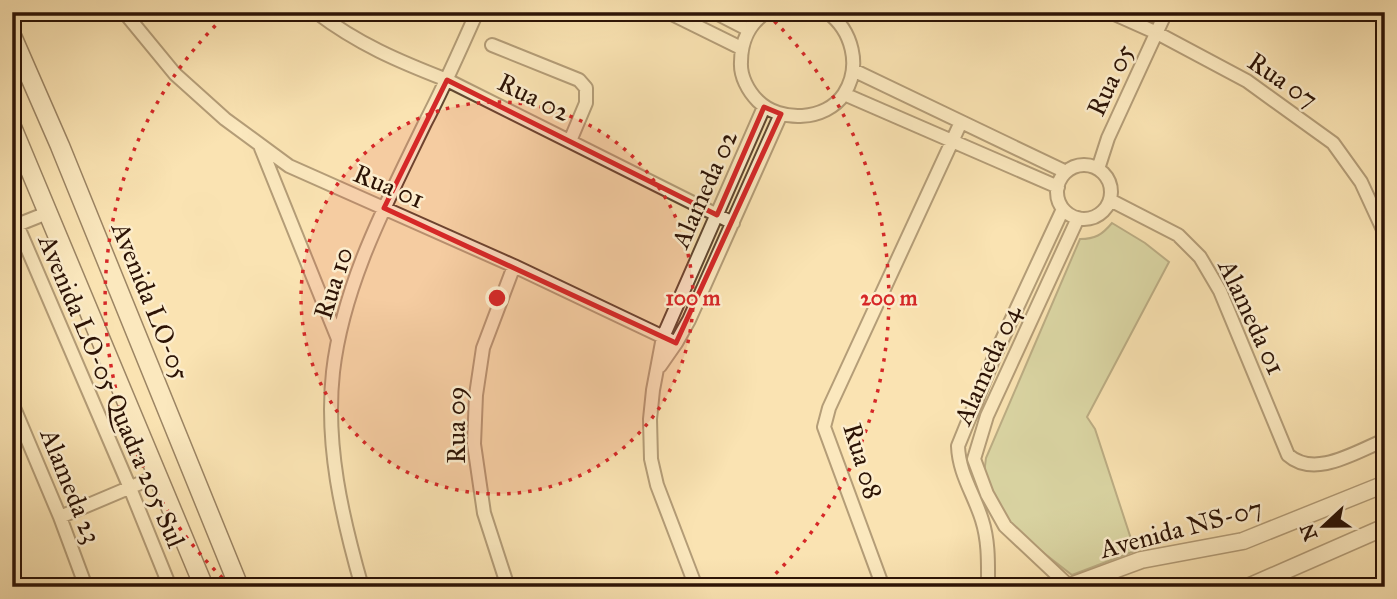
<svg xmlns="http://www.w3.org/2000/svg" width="1397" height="599" viewBox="0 0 1397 599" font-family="'IM FELL Great Primer',serif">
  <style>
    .green { fill: #b7c592; stroke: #726c4c; stroke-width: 2 }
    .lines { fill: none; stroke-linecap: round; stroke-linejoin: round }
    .minor-casing { stroke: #604730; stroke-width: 16 }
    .tertiary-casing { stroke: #604730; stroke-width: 19 }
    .secondary-casing { stroke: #2c1305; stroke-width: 21 }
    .minor { stroke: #fcedcd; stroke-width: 12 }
    .tertiary { stroke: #fcedcd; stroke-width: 16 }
    .secondary { stroke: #fcedcd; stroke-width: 18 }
    .marked { fill: none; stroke: #d62828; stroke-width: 5; stroke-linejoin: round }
    .ring { fill: none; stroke: #d62828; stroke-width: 3.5; stroke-dasharray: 3.5 7 }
    .labels { text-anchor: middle; stroke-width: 5; stroke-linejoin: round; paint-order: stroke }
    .street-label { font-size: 26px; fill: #2c1305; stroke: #fcedcd }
    .centre { fill: #d62828; stroke: #fcedcd; stroke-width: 3.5 }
    .ring-label { font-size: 21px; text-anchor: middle; font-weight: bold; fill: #d62828; stroke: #fcedcd; stroke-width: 5; stroke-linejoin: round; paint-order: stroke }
  </style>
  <rect width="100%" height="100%" fill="#fae3b2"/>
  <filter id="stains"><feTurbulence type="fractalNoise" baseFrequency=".00286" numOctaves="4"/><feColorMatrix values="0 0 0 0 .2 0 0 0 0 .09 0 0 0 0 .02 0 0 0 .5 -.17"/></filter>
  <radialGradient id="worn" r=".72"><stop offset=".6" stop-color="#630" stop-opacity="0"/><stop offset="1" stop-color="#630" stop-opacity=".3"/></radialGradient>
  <path class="green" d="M1112,223l33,20 24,19 -82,155 8,12 40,122 -63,24 -71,-55 -18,-38 3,-24 94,-219c15,0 22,-4 32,-16z"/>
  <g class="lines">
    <g class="minor-casing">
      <path id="minor" d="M124,12l51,62 50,45 64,47 225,100 162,77
        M316,12c42,32 82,49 131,68l286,143
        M668,12l73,36
        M714,12l35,18
        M767,12c-18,11 -26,30 -26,50 -1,14 7,29 17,39 22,22 68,20 86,-7 18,-28 8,-64 -17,-82
        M1110,12l47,21 90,48 86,62 28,39 24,52
        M492,45l87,35 7,8v15l-16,38
        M853,70l213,102
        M844,94l214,93
        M261,148l77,191
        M1057 192a27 27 0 1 1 54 0a27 27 0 1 1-54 0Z
        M1098,169l10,-31 58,-126
        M1110,200l68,35 22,22 20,34 68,164c27,24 69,-4 97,-15
        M12,213l118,275 40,99
        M12,227l35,-14
        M660,366l16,-23 13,-23 92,-206
        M12,403l48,114 26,70
        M60,517l97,-41
        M362,587c-20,-70 -37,-142 -29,-215 10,-88 54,-170 92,-249 19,-36 35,-73 52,-111
        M508,587l-24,-74 -10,-69 2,-49 7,-47 31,-82
        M696,587l-39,-102 -6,-26 -1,-40 3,-29 10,-53 101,-230
        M883,587l-59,-160 5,-19 132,-286
        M988,587c0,-23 1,-45 -6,-67 -8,-26 -23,-46 -24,-74l37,-91 68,-146
        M1070,587l-65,-61 -18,-32 -13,-35 13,-43 91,-198"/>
    </g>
    <g class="tertiary-casing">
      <path id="tertiary" d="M1068,587l73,-27 102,-19 142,-57
        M1248,587l137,-60"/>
    </g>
    <g class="secondary-casing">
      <path id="secondary" d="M12,36l48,110 179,441
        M12,127l192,460"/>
    </g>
    <use href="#minor" class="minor"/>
    <use href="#tertiary" class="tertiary"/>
    <use href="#secondary" class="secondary"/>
  </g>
  <path d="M0 0H1397V599H0ZM447,80l270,135 47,-108 17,7 -105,229 -292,-135z" fill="#fae3b2" fill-opacity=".55" fill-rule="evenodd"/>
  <path class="marked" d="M447,80l270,135 47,-108 17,7 -105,229 -292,-135z"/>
  <circle cx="497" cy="298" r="196" fill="#d62828" fill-opacity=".12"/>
  <g class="ring">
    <circle cx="497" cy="298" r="196"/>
    <path d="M230 585A392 392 0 0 1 227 14M767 14A392 392 0 0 1 764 585"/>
  </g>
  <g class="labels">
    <g class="street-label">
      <text transform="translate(1110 80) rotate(-65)" y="9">Rua 05</text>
      <text transform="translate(1283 80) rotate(34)" y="9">Rua 07</text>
      <text transform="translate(534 97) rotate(26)" y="9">Rua 02</text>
      <text transform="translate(389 186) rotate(23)" y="9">Rua 01</text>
      <text transform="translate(704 189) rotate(-66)" y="9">Alameda 02</text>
      <text transform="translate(333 283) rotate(-72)" y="9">Rua 10</text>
      <text transform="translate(151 301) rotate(68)" y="9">Avenida LO-05</text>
      <text transform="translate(1252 317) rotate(65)" y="9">Alameda 01</text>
      <text transform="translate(987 365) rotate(-66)" y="9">Alameda 04</text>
      <text transform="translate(112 391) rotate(67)" y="9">Avenida LO-05 Quadra 205 Sul</text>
      <text transform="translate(456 425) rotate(-90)" y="9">Rua 09</text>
      <text transform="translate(863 461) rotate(73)" y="9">Rua 08</text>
      <text transform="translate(71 486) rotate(68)" y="9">Alameda 23</text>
      <text transform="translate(1181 528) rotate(-15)" y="9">Avenida NS-07</text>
    </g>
  </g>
  <circle cx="497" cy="298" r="10" class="centre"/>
  <g class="ring-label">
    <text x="693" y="305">100 m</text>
    <text x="889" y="305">200 m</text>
  </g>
  <rect width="1397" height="599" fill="none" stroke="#fae3b2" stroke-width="42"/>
  <rect x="14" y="14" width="1369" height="571" fill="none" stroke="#2c1305" stroke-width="3.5"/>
  <rect x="21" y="21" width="1355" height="557" fill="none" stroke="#2c1305" stroke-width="2"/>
  <g transform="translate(1324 526) rotate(248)" stroke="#fcedcd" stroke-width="5" paint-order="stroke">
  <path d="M0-5L12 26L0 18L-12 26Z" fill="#2c1305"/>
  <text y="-10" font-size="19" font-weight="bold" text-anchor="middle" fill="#2c1305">N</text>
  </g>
  <rect width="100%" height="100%" filter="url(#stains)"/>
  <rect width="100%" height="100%" fill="url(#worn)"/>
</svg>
